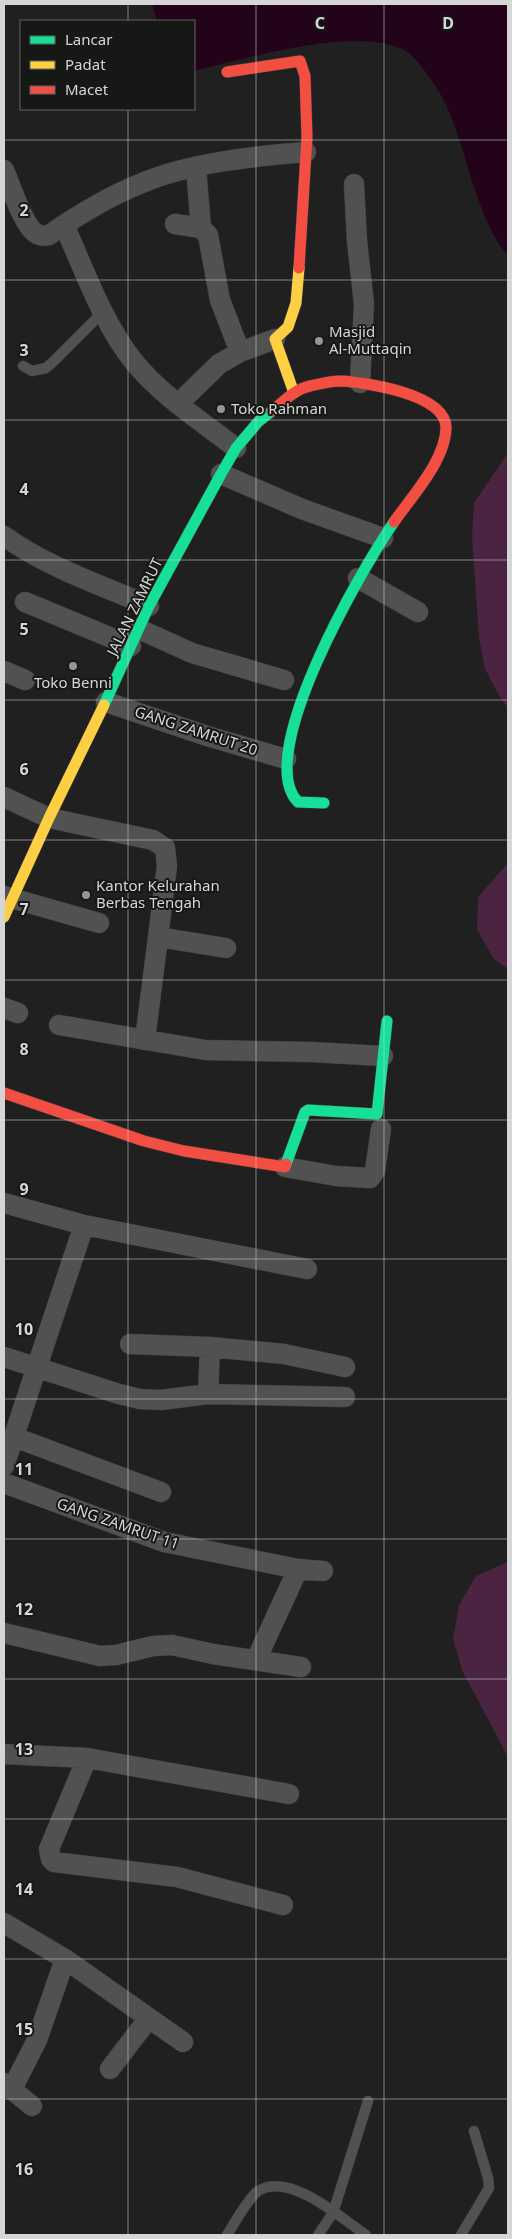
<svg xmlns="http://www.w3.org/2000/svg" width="512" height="2239" viewBox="0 0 512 2239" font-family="'Noto Sans',sans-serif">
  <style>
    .green { fill: #4b2441 }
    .water { fill: #22031a }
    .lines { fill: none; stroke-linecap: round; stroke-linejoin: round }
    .lane-casing { stroke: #3b3b3b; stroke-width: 11 }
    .street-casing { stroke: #3b3b3b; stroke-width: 21 }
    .fast-casing { stroke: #3b3b3b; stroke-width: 12 }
    .slow-casing { stroke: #3b3b3b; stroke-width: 12 }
    .jam-casing { stroke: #3b3b3b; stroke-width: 12 }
    .lane { stroke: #515151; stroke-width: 10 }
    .street { stroke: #515151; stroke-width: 20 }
    .fast { stroke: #16e098; stroke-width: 11 }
    .slow { stroke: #ffcf43; stroke-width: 11 }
    .jam { stroke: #f24e42; stroke-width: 11 }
    .grid { fill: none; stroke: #d5d6d5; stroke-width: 1; stroke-opacity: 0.55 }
    .poi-dot { fill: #969696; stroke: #161816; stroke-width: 2 }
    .labels { text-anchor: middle; stroke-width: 4; stroke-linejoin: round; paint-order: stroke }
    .poi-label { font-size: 15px; fill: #d5d6d5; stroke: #161816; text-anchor: start }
    .street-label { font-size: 15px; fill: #d5d6d5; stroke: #161816 }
    .grid-label { font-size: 16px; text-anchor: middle; font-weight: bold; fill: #d5d6d5; stroke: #161816; stroke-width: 4; stroke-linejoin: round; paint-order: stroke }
  </style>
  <rect width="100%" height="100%" fill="#202020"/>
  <path class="green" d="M508,453v255l-7,-9 -16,-30 -6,-31 -7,-101 2,-34z
    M508,863v106l-14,-10 -17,-29 1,-33z
    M508,1562v195l-46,-87 -9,-31 6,-34 17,-29z"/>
  <path class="water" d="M152,4h356v252c-25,-31 -35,-73 -47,-111 -4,-12 -8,-24 -13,-36 -5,-14 -29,-50 -42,-58 -48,-27 -160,8 -212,20v-50h-37z"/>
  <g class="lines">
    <g class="lane-casing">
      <path id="lane" d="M23,366l9,5 14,-3 8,-7 49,-49
        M227,2235c7,-11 21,-37 31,-44 31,-20 83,27 108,44
        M318,2235l15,-22 35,-112
        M461,2235l28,-47 -1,-10 -14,-47"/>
    </g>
    <g class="street-casing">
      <path id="street" d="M196,168l5,60
        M4,170c6,14 20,58 33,64 4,2 8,2 12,1 29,-20 60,-39 93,-52 47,-20 113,-27 164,-31
        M354,184l3,57 7,63 -4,79
        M175,224l26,4 7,7 12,65 20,52
        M64,225c21,46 38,97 70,137 28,34 67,59 102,86
        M178,404l41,-40 21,-12 35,-13
        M221,474l81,35 81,29
        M4,536c43,31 97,49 145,70
        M358,578l60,34
        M25,602l106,44
        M139,629l53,24 92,27
        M4,671l21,9
        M106,702l101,34 79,23
        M4,797l45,21 104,22 12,8 2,18 -22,174
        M4,896l95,27
        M158,937l68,11
        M4,1008l14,5
        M59,1025l146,25 106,2 72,4
        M285,1167l51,9 34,2 5,-7 6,-42
        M4,1203l80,22 223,44
        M130,1344l80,3 -2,47
        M210,1347l74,7 61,13
        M4,1357l115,37 21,5 21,1 47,-6 137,3
        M14,1437l147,55
        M4,1466l80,-241
        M4,1483l160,59 134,27 25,2
        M4,1633l96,23 16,-1 37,-9 19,-1 41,9 88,13
        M256,1660l42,-91
        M4,1754l83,4 202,36
        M87,1758l-38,91 2,10 3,3 123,15 106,28
        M4,1923l61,36 118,83
        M110,2069l39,-51
        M4,2083l28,23
        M12,2089l25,-49 28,-81"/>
    </g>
    <g class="fast-casing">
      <path id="fast" d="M104,705l45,-99 72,-132 15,-26 22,-26 14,-11
        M324,803l-26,-1c-46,-46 65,-235 96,-280
        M286,1164l19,-52 3,-2 69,4 10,-93"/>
    </g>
    <g class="slow-casing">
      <path id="slow" d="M294,393l-19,-54 13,-12 8,-24 3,-35
        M4,917l45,-99 55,-113"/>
    </g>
    <g class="jam-casing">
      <path id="jam" d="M227,72l73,-11 5,15 2,61 -8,131
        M272,411c11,-9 23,-22 38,-25 9,-2 21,-5 30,-5 25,1 105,13 106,46 0,33 -34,69 -52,95
        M4,1093l140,48 40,10 101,16 1,-3"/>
    </g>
    <use href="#lane" class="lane"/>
    <use href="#street" class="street"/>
    <use href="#fast" class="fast"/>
    <use href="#slow" class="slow"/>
    <use href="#jam" class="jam"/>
  </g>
  <path class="grid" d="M128,4v17M256,4v2231M384,4v2231M128,109v2126M4,140h504M4,280h504M4,420h504M4,560h504M4,700h504M4,840h504M4,980h504M4,1120h504M4,1259h504M4,1399h504M4,1539h504M4,1679h504M4,1819h504M4,1959h504M4,2099h504"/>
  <g class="poi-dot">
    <circle cx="319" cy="341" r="5"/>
    <circle cx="221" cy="409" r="5"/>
    <circle cx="73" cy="666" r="5"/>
    <circle cx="86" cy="895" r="5"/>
  </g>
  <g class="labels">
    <g class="poi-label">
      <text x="329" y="337">Masjid<tspan x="329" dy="17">Al-Muttaqin</tspan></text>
      <text x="231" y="414">Toko Rahman</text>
      <text x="73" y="688" text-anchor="middle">Toko Benni</text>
      <text x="96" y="891">Kantor Kelurahan<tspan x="96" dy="17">Berbas Tengah</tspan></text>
    </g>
    <g class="street-label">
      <text transform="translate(135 607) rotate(-64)" y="5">JALAN ZAMRUT</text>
      <text transform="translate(196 731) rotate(18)" y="5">GANG ZAMRUT 20</text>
      <text transform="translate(118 1524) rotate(19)" y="5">GANG ZAMRUT 11</text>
    </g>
  </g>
  <g class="grid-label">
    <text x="320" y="29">C</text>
    <text x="448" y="29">D</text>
    <text x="24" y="216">2</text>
    <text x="24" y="356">3</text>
    <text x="24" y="495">4</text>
    <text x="24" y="635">5</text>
    <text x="24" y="775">6</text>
    <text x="24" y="915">7</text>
    <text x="24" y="1055">8</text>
    <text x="24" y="1195">9</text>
    <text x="24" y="1335">10</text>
    <text x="24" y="1475">11</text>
    <text x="24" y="1615">12</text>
    <text x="24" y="1755">13</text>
    <text x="24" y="1895">14</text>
    <text x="24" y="2035">15</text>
    <text x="24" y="2175">16</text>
  </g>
  <rect width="512" height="2239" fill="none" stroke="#d5d6d5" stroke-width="10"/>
  <rect x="20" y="20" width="175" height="90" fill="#161816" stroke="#626462"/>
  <rect x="30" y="36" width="25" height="8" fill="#16e098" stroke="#626462"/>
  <text x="65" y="45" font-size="15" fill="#d5d6d5">Lancar</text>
  <rect x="30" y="61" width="25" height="8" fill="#ffcf43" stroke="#626462"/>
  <text x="65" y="70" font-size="15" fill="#d5d6d5">Padat</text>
  <rect x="30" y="86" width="25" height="8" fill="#f24e42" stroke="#626462"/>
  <text x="65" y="95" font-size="15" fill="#d5d6d5">Macet</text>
</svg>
